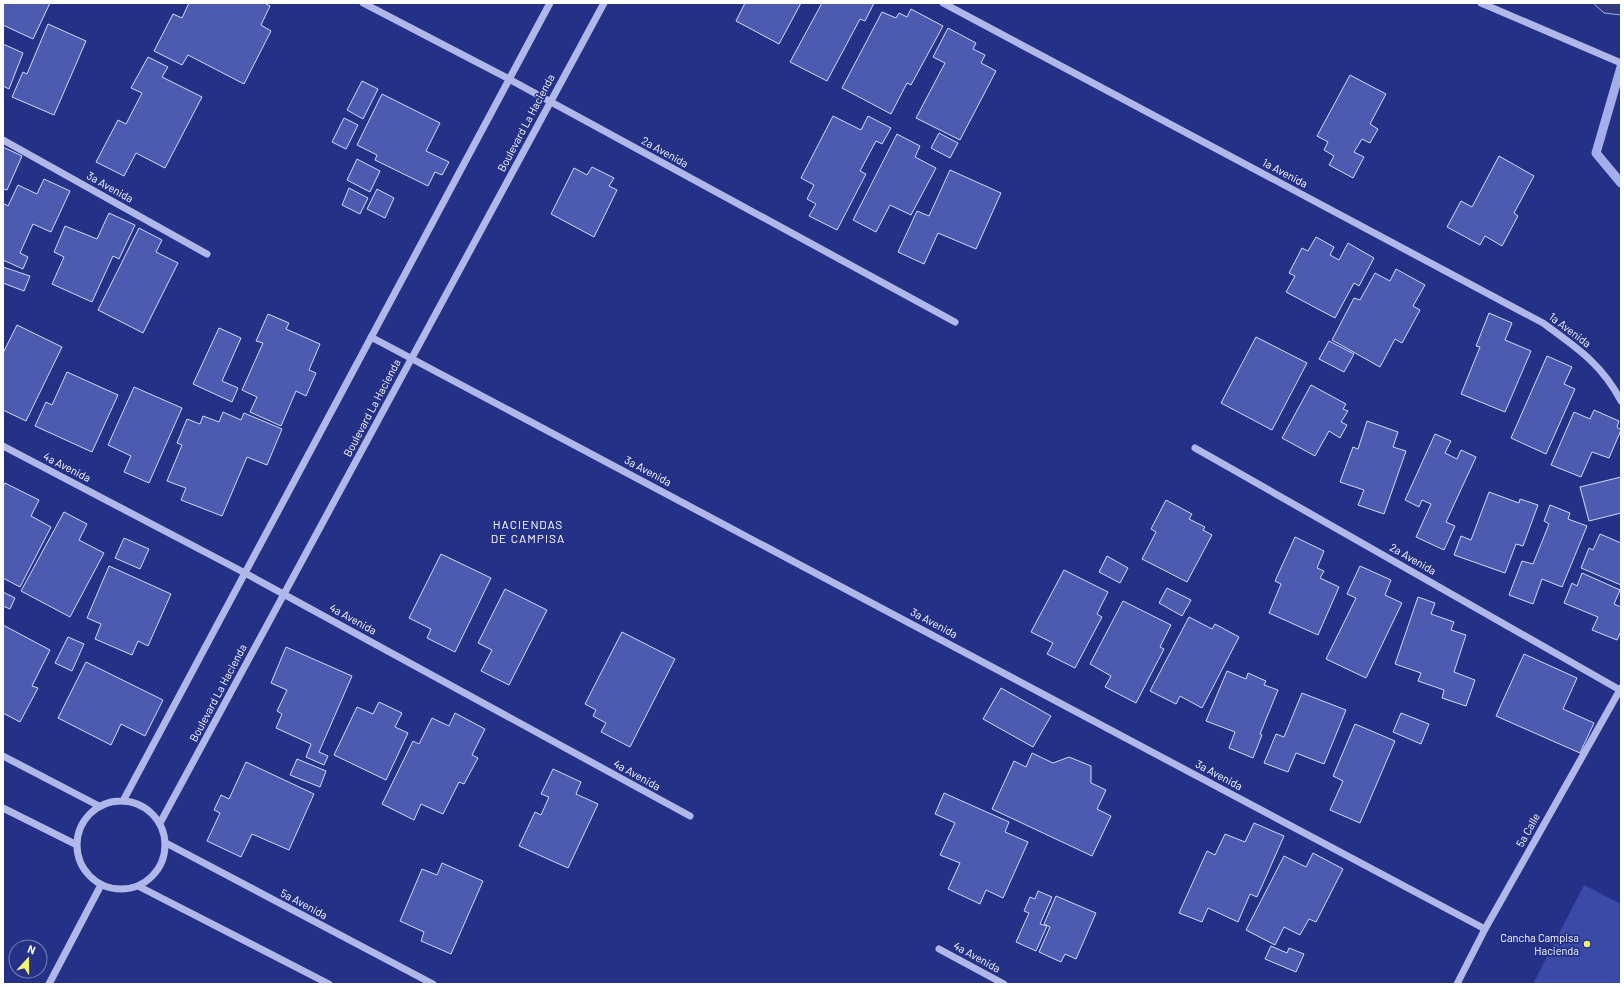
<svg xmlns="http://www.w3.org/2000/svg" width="1624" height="987" viewBox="0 0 1624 987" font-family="Barlow,sans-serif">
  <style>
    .green { fill: #3b4aa6 }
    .water { fill: #30397a; stroke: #a4aeea }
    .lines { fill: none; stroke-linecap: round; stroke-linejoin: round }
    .stream { stroke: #a4aeea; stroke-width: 9 }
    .building { fill: #4c5aaf; stroke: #d4d9f7 }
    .minor { stroke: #b0b8e9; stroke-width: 7 }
    .poi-dot { fill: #f1f373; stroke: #243187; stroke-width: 1.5 }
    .labels { text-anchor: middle; stroke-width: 3.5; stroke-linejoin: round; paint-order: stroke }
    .street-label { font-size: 11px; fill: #fff; stroke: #243187 }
    .poi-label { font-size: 11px; fill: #fff; stroke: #243187; text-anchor: end }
    .neighbourhood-label { font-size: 12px; letter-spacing: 1px; fill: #fff; stroke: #243187 }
  </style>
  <rect width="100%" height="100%" fill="#243187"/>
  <path class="green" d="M1584,885l37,19v80h-88z"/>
  <path class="water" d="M1593,3h28v12l-17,-2z"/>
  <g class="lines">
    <path class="stream" d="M1621,67l-25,86 25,30"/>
  </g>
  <path class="building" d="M3,3h47l-17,36 -30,-14z
    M189,3h75l6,3 -9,19 10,6 -27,53 -56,-29 -6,10 -28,-14 19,-37 9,4z
    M745,3h56l-22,41 -43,-23z
    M822,3h52l-9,18 -5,-2 -33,62 -37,-19z
    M911,9l32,17 -32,59 -4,-2 -16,31 -49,-26 40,-76 14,6 3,-5 8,4z
    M48,24l38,17 -32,74 -42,-18 11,-25 4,2z
    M948,28l28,15 -3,6 12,6 -4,8 15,8 -36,69 -44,-22 29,-55 -12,-6z
    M3,44l20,9 -14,36 -6,-3z
    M148,57l20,10 -6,10 40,20 -37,71 -29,-15 -12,23 -28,-14 22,-42 8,4 16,-31 -11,-5z
    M1350,75l36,19 -16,30 8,5 -8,14 -8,-4 -8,13 10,5 -11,21 -24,-13 5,-9 -10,-6 4,-8 -11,-6z
    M362,81l16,8 -15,30 -16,-9z
    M382,94l58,29 -14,28 23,11 -7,13 -7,-3 -7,14 -53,-26 2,-5 -20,-10z
    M833,116l28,14 7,-14 23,12 -9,16 -6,-3 -16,30 6,3 -29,56 -28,-14 7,-12 -9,-5 7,-14 -13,-7z
    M344,118l14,7 -12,24 -14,-7z
    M939,133l19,10 -8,15 -19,-10z
    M897,134l23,12 -5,11 21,11 -25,47 -21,-10 -14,27 -23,-12z
    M3,147l19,9 -15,34 -4,-1z
    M1499,156l35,20 -20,37 4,3 -16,30 -17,-10 -5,9 -33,-18 14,-26 11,6z
    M357,159l23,12 -10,21 -23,-12z
    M592,167l22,11 -5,8 8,4 -23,47 -43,-23 23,-46 13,7z
    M950,170l51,23 -25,56 -38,-16 -14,31 -26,-12 19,-41 12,5z
    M44,179l26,12 -19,41 -18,-8 -13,29 8,4 -5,12 -20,-9v-57l5,3 10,-21 19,9z
    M349,188l19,10 -8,16 -18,-9z
    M377,189l17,9 -9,20 -18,-9z
    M109,213l26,12 -16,34 -6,-3 -21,46 -40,-18 12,-27 -10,-5 11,-26 32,13z
    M139,228l23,12 -6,12 22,11 -35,70 -45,-23z
    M1316,237l18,10 -4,8 9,5 9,-17 26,15 -15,28 -5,-3 -19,35 -49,-26 9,-16 -6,-3 13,-25 6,3z
    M3,267l27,9 -6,15 -21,-8z
    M1396,269l29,16 -12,21 7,4 -18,33 -7,-4 -15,28 -48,-27 22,-42 6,2 15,-27 15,8z
    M1489,313l23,10 -7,17 26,11 -26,61 -44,-18 19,-47 -4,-1z
    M268,314l21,9 -3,6 34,15 -11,26 7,3 -10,23 -10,-5 -15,35 -31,-14 7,-15 -15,-7 21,-47 -7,-2z
    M17,325l45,22 -36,74 -23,-11v-57z
    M219,328l22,10 -19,43 16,7 -6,14 -39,-18z
    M1256,337l51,26 -35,67 -51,-27z
    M1329,341l25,13 -10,18 -25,-13z
    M1547,356l25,11 -8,17 11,5 -29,65 -35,-16z
    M67,372l51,23 -26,57 -57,-26 11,-24 6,3z
    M1311,385l35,19 -3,5 5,2 -7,11 6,3 -7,13 -11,-7 -14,25 -33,-18z
    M134,387l48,21 -33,75 -25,-11 7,-16 -23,-11z
    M1594,410l25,11 -2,6 4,3 -12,28 -17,-6 -11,25 -30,-12 23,-53 16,7z
    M223,412l18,8 3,-7 38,16 -15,36 -20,-8 -25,59 -41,-16 5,-12 -19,-7 15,-36 -5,-2 10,-24 13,5 3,-8 16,6z
    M1367,421l31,11 -5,15 13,4 -22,63 -26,-9 6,-15 -24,-8 13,-35 5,2z
    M1435,434l16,7 -6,12 12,6 4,-9 15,7 -30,65 9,4 -11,24 -28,-13 15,-33 -9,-4 -3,7 -14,-7z
    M1621,477v36l-32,8 -9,-34z
    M5,483l34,17 -8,16 20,11 -31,60 -17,-9v-91z
    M1489,492l30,11 1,-4 18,6 -15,41 -7,-2 -11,29 -51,-18 7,-19 10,4z
    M1166,500l26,14 -3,5 16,8 -2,3 9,5 -25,47 -45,-23 14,-27 -5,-3z
    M1550,505l20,8 -2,6 19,7 -25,61 -20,-8 -9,25 -24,-9 13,-34 11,3 16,-40 -5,-3z
    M64,512l23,12 -8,16 25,13 -34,64 -49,-26z
    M1600,534l21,9v42l-40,-17 8,-20 4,2z
    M1295,537l29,14 -7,17 7,3 -4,7 19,9 -21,48 -49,-22 12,-29 -6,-3z
    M124,538l25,11 -9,20 -25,-11z
    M441,554l50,24 -36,74 -28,-14 4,-9 -22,-11z
    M1107,556l21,12 -8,15 -21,-11z
    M109,566l62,28 -23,52 -10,-5 -6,14 -37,-16 6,-15 -14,-6z
    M1360,566l31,14 -6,15 17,8 -36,75 -40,-19 30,-61 -9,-4z
    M1064,570l44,22 -11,22 5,3 -27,51 -28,-14 6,-11 -22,-11z
    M1582,573l38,17 -6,14 7,3v24l-4,9 -25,-10 6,-13 -34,-14 8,-20 5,3z
    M1167,588l24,12 -9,16 -23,-13z
    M505,589l42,21 -38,75 -28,-14 11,-21 -14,-7z
    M3,592l12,6 -5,11 -7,-3z
    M1418,597l17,6 -4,11 23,8 -3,8 15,5 -12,37 21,8 -9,26 -24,-8 2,-8 -26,-9 3,-8 -26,-9z
    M1123,601l48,24 -11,22 4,2 -28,54 -31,-16 6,-11 -21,-12z
    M1189,617l23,12 3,-5 24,13 -37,71 -22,-12 -4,8 -26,-13z
    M3,625l47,25 -18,36 6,2 -18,34 -17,-9z
    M622,632l53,27 -45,88 -29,-15 5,-9 -13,-7 3,-6 -11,-6z
    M68,637l16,7 -12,27 -17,-8z
    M286,647l66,29 -33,76 9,4 -4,9 -18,-8 5,-13 -35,-16 6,-14 -5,-3 10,-21 -16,-7z
    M1524,654l53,24 -14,31 31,14 -14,30 -84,-37z
    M86,662l77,38 -18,36 -24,-12 -10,21 -53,-27z
    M1227,671l19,8 2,-6 18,8 -2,4 14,5 -18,44 2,1 -9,23 -24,-10 6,-16 -29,-11z
    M1001,688l50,28 -18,31 -50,-28z
    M1302,693l44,17 -22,54 -28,-11 -8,19 -24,-9 12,-29 8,3z
    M379,702l23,11 -7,14 13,6 -22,47 -52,-25 23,-48 16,7z
    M455,713l30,16 -13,26 6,3 -14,26 -5,-2 -16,32 -22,-10 -7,16 -32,-16 31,-63 6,3 13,-26 17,8z
    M1401,713l28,11 -8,20 -28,-12z
    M1355,724l40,17 -35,82 -30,-13 13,-29 -10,-5z
    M1032,753l21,10 16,-6 22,9v17l15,7 -9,19 14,7 -19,40 -100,-47 22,-48 12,6z
    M297,759l29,12 -6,16 -30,-12z
    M246,762l68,32 -25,56 -37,-16 -11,23 -34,-16 13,-28 -6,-3 7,-15 8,4z
    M553,769l28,13 -5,12 22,10 -30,64 -49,-22 16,-34 6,3 8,-18 -8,-3z
    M944,793l65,29 -4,10 23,10 -25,56 -17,-8 -6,14 -32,-15 12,-26 -20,-8 15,-32 -20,-9z
    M1254,823l30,13 -27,61 -7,-3 -12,28 -30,-14 -6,14 -23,-9 28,-62 8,4 10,-21 20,8z
    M1313,853l30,16 -27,53 -7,-3 -9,16 -16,-8 -9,18 -29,-15 38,-74 22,11z
    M442,863l41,18 -32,73 -30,-13 3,-9 -24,-11 22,-52 15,6z
    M1038,891l14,6 -12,27 7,2 -11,25 -20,-9 13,-29 -5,-2 6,-14 5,2z
    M1056,896l40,17 -20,46 -11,-5 -4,8 -22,-10 11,-25 -6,-3z
    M1271,946l16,7 2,-5 15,6 -8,18 -31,-13z"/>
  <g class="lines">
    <path class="minor" d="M363,3l146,76 446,243
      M943,3l600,320c33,24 59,41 78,78
      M1481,3l140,60
      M3,140l204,114
      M371,337l1114,592
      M3,446l242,127 445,243
      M1195,448l425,242
      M3,756l96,50
      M77 845a44 44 0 1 1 88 0a44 44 0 1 1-88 0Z
      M123,801l427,-798
      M3,808l74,37
      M160,823l444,-820
      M166,843l267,141
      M138,886l191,98
      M939,949l65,35
      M49,984l52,-99
      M1457,984l28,-55 136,-241"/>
  </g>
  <circle class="poi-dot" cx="1587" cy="944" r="4"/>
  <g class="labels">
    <g class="street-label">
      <text transform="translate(526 123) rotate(-62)" y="4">Boulevard La Hacienda</text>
      <text transform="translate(665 152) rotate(29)" y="4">2a Avenida</text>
      <text transform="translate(1285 173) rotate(28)" y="4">1a Avenida</text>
      <text transform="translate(110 187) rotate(29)" y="4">3a Avenida</text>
      <text transform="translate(1570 330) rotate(37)" y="4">1a Avenida</text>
      <text transform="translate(372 408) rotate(-62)" y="4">Boulevard La Hacienda</text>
      <text transform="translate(67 467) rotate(27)" y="4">4a Avenida</text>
      <text transform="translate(648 471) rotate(28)" y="4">3a Avenida</text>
      <text transform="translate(1413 559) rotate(30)" y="4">2a Avenida</text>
      <text transform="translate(353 619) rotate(29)" y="4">4a Avenida</text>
      <text transform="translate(934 623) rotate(28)" y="4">3a Avenida</text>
      <text transform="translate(218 693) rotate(-62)" y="4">Boulevard La Hacienda</text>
      <text transform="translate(637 775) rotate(29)" y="4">4a Avenida</text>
      <text transform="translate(1219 775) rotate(28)" y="4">3a Avenida</text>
      <text transform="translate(1528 830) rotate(-61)" y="4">5a Calle</text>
      <text transform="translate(304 904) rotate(28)" y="4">5a Avenida</text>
      <text transform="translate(977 957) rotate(29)" y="4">4a Avenida</text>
    </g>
    <g class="poi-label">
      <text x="1579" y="942">Cancha Campisa<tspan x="1579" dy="13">Hacienda</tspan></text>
    </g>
    <g class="neighbourhood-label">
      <text x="528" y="529">HACIENDAS<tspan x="528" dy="14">DE CAMPISA</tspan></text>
    </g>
  </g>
  <rect width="1624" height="987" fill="none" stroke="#ffffff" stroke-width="8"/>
  <g transform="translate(28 959) rotate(21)"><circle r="19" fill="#243187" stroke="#7c83b7"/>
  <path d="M0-3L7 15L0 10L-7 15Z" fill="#f1f373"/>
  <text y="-6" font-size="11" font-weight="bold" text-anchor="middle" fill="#ffffff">N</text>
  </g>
</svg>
